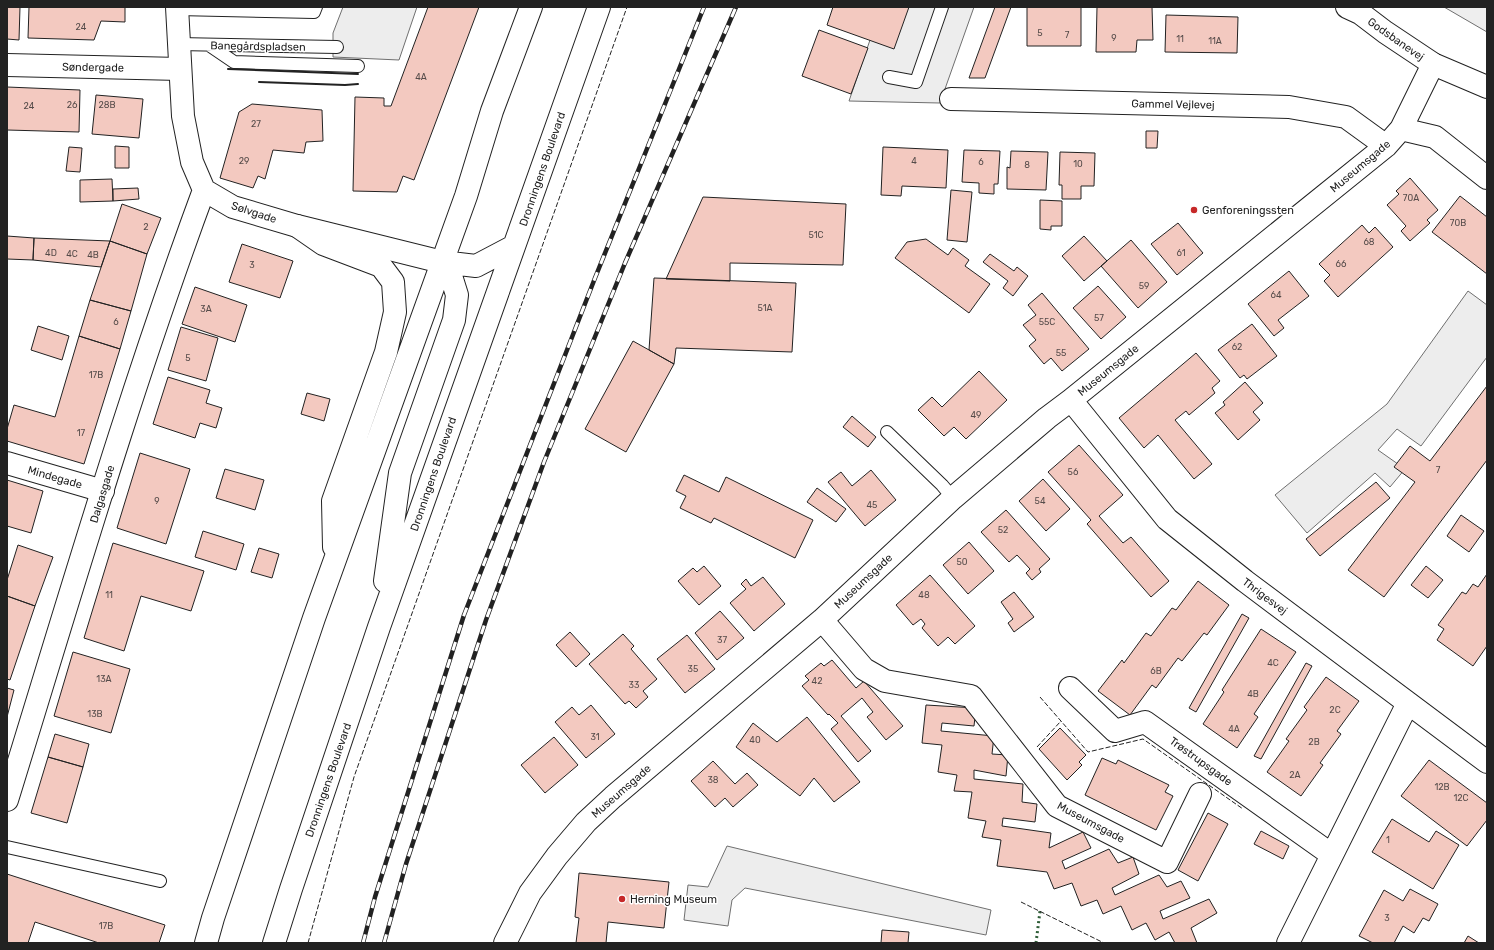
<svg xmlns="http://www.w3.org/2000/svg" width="1494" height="950" viewBox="0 0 1494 950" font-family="Rubik,sans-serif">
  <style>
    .green { fill: #eee; stroke: #6f6f6f }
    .parking { fill: #ededed; stroke: #6f6f6f }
    .building { fill: #f3c9c0; stroke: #222 }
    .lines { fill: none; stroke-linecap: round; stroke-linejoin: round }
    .service-casing { stroke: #222; stroke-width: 14 }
    .minor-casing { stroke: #222; stroke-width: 24 }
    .tertiary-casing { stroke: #222; stroke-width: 24 }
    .secondary-casing { stroke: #222; stroke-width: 24 }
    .service { stroke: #fff; stroke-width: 12 }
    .minor { stroke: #fff; stroke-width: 22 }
    .tertiary { stroke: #fff; stroke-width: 22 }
    .secondary { stroke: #fff; stroke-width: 22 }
    .rail-casing { stroke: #222; stroke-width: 4.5 }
    .rail { stroke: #fff; stroke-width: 3; stroke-dasharray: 9; stroke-linecap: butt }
    .hedge { stroke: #2f5e38; stroke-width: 3; stroke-dasharray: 2 3; stroke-linecap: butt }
    .fence { stroke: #222; stroke-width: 1; stroke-dasharray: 5 2; stroke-linecap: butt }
    .wall { stroke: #222; stroke-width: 2 }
    .poi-dot { fill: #c62828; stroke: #fff; stroke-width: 1.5 }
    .labels { text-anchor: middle; stroke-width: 3; stroke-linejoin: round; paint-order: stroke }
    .number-label { font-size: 9px; fill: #564c4a }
    .street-label { font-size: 11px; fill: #222; stroke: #fff }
    .poi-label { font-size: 11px; fill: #222; stroke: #fff; text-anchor: start }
  </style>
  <rect width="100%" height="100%" fill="#fff"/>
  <path class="green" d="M1444,7h43v25z"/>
  <path class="parking" d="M343,7h74l-18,53 -66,-3v-24z
    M909,7h65l-34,96 -91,-2 21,-61z
    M1468,291l19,14v52l-66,89 -24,-17 -19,21 27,19 -15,18 -15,-14 -68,60 -32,-38 112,-91z
    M727,846l264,64 -5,25 -241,-47 -13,12 -4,26 -44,-6 4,-35 20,2z"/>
  <path class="building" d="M7,7h13l-1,33 -12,-1z
    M29,7h96v15l-24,-1 -7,19 -66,-2z
    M428,7h51l-65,173 -11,-4 -6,16 -44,-1 2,-94 29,1v8h7z
    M833,7h76l-15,42 -67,-24z
    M995,7h16l-26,71h-16z
    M1027,7h54v39h-54z
    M1097,7h55l1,33h-16l-1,12h-40z
    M1166,15l72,2 -1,36 -72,-1z
    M819,30l49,18 -17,46 -49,-18z
    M7,87l73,3 -1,42 -72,-2z
    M96,95l47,4 -4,39 -47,-4z
    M252,104l70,6 1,31 -17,1 -2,11 -31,-3 -8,29 -7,-3 -5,12 -33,-10 19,-66z
    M1146,131h12l-1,17h-11z
    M115,146l14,1v21h-14z
    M69,147l13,1 -2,24 -14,-1z
    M883,147l65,3 -2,38 -44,-2 -1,10 -20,-1z
    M964,150l36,1 -2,33h-4v10l-15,-1v-10l-17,-1z
    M1011,151l37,1 -2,38 -39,-1v-22l3,1z
    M1060,152l35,1 -1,33h-13v13h-19v-14h-3z
    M1410,178l28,32 -11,10 3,3 -20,18 -9,-10 5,-5 -19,-21 12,-11 -3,-3z
    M112,179l1,22 -33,1v-22z
    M138,188l1,11 -26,2v-12z
    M951,190l21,2 -5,50 -20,-2z
    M1460,196l27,21v57l-55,-42z
    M703,197l143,7 -3,61 -113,-2v18l-64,-2z
    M1040,200l22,1v25h-11v4l-11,-1z
    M122,204l39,14 -14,36 -37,-13z
    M1178,223l25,30 -26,22 -26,-31z
    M1362,225l7,8 6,-6 18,20 -55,50 -14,-16 6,-6 -11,-11z
    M7,236l27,2 -1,22 -26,-1z
    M1084,236l23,25 -23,20 -22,-25z
    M34,238l76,3 -9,26 -68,-7z
    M926,239l22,16 5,-7 16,12 -4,6 25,18 -21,29 -74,-55 12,-16z
    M1131,240l36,42 -29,26 -37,-42z
    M110,241l37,13 -16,57 -41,-11z
    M242,244l51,17 -13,37 -51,-16z
    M990,254l24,17 3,-4 11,9 -15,20 -10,-8 5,-7 -25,-19z
    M1289,271l20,25 -31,24 6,8 -10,8 -26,-32z
    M654,278l142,5 -4,69 -116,-4 -2,16 -25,-14z
    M1098,286l28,31 -25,22 -28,-31z
    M195,287l52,18 -12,37 -53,-18z
    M1042,293l47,56 -27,22 -11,-13 -7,6 -15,-18 7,-6 -13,-15 13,-10 -8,-10z
    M90,300l41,11 -11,38 -41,-13z
    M1252,324l25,32 -30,23 -3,-4 -4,3 -22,-28z
    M38,326l31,10 -7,24 -31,-10z
    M181,327l37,11 -12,43 -38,-11z
    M79,336l41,13 -36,115 -77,-23v-12l7,-24 41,12z
    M633,341l41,23 -48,88 -41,-23z
    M1196,353l24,28 -8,7 3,5 -26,22 -3,-4 -11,9 37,44 -18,15 -36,-44 -14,13 -25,-30z
    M979,371l28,29 -41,39 -12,-12 -10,9 -26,-26 14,-13 10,10z
    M168,377l42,13 -4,13 16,5 -6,20 -16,-5 -5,15 -42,-14z
    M1245,382l18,21 -10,9 7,8 -22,20 -23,-27 10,-8 -2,-3z
    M1487,386v74l-103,137 -36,-27 67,-88 -21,-15 16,-21 20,15z
    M307,393l23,6 -6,22 -23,-7z
    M852,416l24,21 -8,10 -25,-20z
    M1079,445l44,50 -24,21 24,27 8,-6 38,44 -18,16 -64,-73 4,-4 -43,-48z
    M140,453l50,16 -24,75 -49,-16z
    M225,469l39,11 -9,30 -39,-12z
    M871,470l25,30 -31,26 -37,-44 13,-10 11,14z
    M684,475l35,17 7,-15 87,43 -18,38 -81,-40 -3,5 -31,-15 6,-12 -10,-5z
    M1043,479l27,30 -24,22 -27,-30z
    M7,480l36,11 -12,42 -24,-7z
    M1376,482l14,16 -70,58 -14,-17z
    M817,488l29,21 -10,13 -29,-20z
    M1006,510l44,49 -11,10 2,3 -9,8 -6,-7 4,-4 -13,-14 -8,7 -28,-30z
    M1461,515l23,16 -15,21 -22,-16z
    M203,531l41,13 -8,26 -41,-13z
    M969,542l25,29 -26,23 -25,-29z
    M113,543l91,28 -13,40 -50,-15 -17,55 -40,-13z
    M18,545l35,12 -18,49 -28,-10v-16z
    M259,548l20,6 -7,24 -21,-6z
    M704,566l17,20 -22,19 -21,-24 15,-13 4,4z
    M1426,566l17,14 -15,18 -17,-13z
    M1487,574v72l-14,20 -36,-26 7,-11 -6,-4 24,-33 4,2 7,-10 5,3z
    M930,575l45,51 -20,18 -7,-7 -10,9 -16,-18 3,-4 -4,-5 -8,6 -17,-20z
    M763,577l22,27 -31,27 -24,-28 16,-14 -5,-5 5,-5 5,7z
    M1198,581l31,24 -22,30 -3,-2 -22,28 -4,-3 -22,30 -4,-3 -22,30 -32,-24 24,-31 2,3 22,-30 5,3 21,-28 4,2z
    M1014,592l20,25 -20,15 -6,-9 5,-4 -12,-17z
    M7,596l28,10 -25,74 -3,-1z
    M720,611l24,27 -27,22 -22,-27z
    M1242,614l7,4 -53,94 -7,-4z
    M1261,629l35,23 -42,62 4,3 -21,31 -34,-24 21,-32 -2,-2z
    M570,632l20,22 -14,13 -20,-22z
    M623,634l11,12 -3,3 26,30 -14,12 5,6 -12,11 -7,-7 -4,3 -36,-40z
    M687,635l28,34 -30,24 -28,-34z
    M73,652l57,17 -19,64 -57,-17z
    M832,660l24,28 8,-7 39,45 -17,14 -19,-23 6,-5 -11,-14 -21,18 30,35 -13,11 -27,-33 7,-6 -9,-9 -1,1 -26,-29 7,-6 -4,-4 16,-13 3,3z
    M1306,663l6,3 -51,93 -7,-3z
    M1326,677l33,24 -22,30 4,3 -21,29 3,2 -22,31 -34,-24 22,-31 -3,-2 21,-29 -3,-3z
    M7,688l7,2 -7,27z
    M591,705l24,29 -29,24 -31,-36 17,-15 7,8z
    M926,705l50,3 -2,18 -32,-3 -1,8 53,5 -2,18 16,1 -2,21 -32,-6v9l49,5 -1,18 15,2 -2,18 -32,-4 -1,8 49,7 -2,15 34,-16 8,16 -29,13 3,8 44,-20 9,14 15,-6 6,17 -27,14 3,7 44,-20 8,12 14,-6 9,17 -30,13 3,8 46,-20 8,14 -26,15 6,15h-22l-6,-11 -14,8 -9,-17 -14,7 -11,-24 -18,8 -6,-14 -16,6 -9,-23 -18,6 -7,-17 -50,-6 4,-26 -19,-3 4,-16 -18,-3 4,-26 -18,-1 3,-16 -19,-3 4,-27 -20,-2z
    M807,717l53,65 -26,20 -20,-24 -14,18 -64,-49 17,-24 24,19z
    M1060,728l26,27 -7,7 3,3 -15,15 -28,-31z
    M55,734l34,10 -6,23 -35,-10z
    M554,737l24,28 -33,28 -24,-28z
    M48,757l35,10 -16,56 -36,-10z
    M1102,758l14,6 2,-4 51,25 -4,7 8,4 -17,34 -71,-35z
    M1429,760l58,43v17l-20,26 -66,-50z
    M713,761l22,23 12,-11 11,12 -25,22 -8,-9 -10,9 -24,-26z
    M1208,813l20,11 -30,57 -20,-11z
    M1392,819l37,23 7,-11 23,14 -26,44 -61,-37z
    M1261,831l28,15 -6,13 -29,-15z
    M579,873l90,9 -5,46 -56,-6 -2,21h-30l3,-25 -4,-1z
    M7,874l158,51 -6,18h-60l-64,-21 -7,21h-21z
    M1410,889l28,15 -9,17 -6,-3 -9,15 -11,-7 -9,17h-21l-14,-7 25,-46 19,11z
    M882,930l27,2 -1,11h-27z
    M1468,936l11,7h-15z"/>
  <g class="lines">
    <g class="service-casing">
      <path id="service" d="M177,9l137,3 2,-5
        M178,44l159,3
        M209,45l25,17 124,4
        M889,77l27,5 26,-75
        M887,432l55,53 11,13
        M7,847l153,34"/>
    </g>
    <g class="minor-casing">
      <path id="minor" d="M7,65l173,4
        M951,99l338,8 57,10 40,29
        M1401,129l34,8 52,41
        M1071,400l96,119 78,62 242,181
        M7,463l96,28
        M822,620l42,49 21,12 86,15 86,110 110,56 33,-68
        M1070,688l45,43 30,-9 187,133
        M505,943l25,-50 27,-37 29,-34 27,-25 209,-177 131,-122 94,-80 24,-18 315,-254 15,-17 32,-65
        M1288,943l120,-240"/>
    </g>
    <g class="tertiary-casing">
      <path id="tertiary" d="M177,7l6,109 9,46 12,28 29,17 64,19 145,36
        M1347,7l13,6 25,19 48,32 54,23
        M7,800c63,-204 123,-410 197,-610"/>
    </g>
    <g class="secondary-casing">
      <path id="secondary" d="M297,226l26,18 58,22 12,16 2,30 -9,40 -53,149 1,46
        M442,262l34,4 38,-20
        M385,581l15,-108 54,-153 3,-25 -5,-16 -10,-17
        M206,943l7,-25 101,-300 152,-422 26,-85 39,-104
        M274,943l17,-54 88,-262 220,-620"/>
    </g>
    <use href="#service" class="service"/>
    <use href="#minor" class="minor"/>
    <use href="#tertiary" class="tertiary"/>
    <use href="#secondary" class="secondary"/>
    <g class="rail-casing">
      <path id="rail" d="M363,943l12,-46 89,-282 131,-337 109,-271
        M384,943l22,-79 80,-244 58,-158 81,-199 111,-256"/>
    </g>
    <use href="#rail" class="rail"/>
    <path class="hedge" d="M1036,943l4,-32"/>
    <path class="fence" d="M1040,697l48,55 55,-13 100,70
      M1037,747l24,-26
      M1021,902l83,41
      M308,943l46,-166 273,-770"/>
    <path class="wall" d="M228,69l130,5
      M259,82l86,3 13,-1"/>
  </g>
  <g class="poi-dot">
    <circle cx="1194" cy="210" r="4"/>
    <circle cx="622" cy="899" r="4"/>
  </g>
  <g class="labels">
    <g class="number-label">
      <text x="81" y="30">24</text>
      <text x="1040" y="36">5</text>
      <text x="1067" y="38">7</text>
      <text x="1114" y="41">9</text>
      <text x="1180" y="42">11</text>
      <text x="1215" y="44">11A</text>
      <text x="421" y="80">4A</text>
      <text x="72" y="108">26</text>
      <text x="107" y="108">28B</text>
      <text x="29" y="109">24</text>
      <text x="256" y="127">27</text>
      <text x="244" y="164">29</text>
      <text x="914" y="164">4</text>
      <text x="981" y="165">6</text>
      <text x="1078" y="167">10</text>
      <text x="1027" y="168">8</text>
      <text x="1411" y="201">70A</text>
      <text x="1458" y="226">70B</text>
      <text x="146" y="230">2</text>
      <text x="816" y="238">51C</text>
      <text x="1369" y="245">68</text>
      <text x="51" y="256">4D</text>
      <text x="1181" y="256">61</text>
      <text x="72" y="257">4C</text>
      <text x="93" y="258">4B</text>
      <text x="1341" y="267">66</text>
      <text x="252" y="268">3</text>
      <text x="1144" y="289">59</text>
      <text x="1276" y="298">64</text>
      <text x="765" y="311">51A</text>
      <text x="206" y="312">3A</text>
      <text x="1099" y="321">57</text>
      <text x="116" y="325">6</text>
      <text x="1047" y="325">55C</text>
      <text x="1237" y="350">62</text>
      <text x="1061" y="356">55</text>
      <text x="188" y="361">5</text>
      <text x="96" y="378">17B</text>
      <text x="976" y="418">49</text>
      <text x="81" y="436">17</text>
      <text x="1438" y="473">7</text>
      <text x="1073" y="475">56</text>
      <text x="157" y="504">9</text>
      <text x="1040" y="504">54</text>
      <text x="872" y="508">45</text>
      <text x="1003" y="533">52</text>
      <text x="962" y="565">50</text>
      <text x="109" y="598">11</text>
      <text x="924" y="598">48</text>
      <text x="722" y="643">37</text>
      <text x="1273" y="666">4C</text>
      <text x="693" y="672">35</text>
      <text x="1156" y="674">6B</text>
      <text x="104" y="682">13A</text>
      <text x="817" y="684">42</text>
      <text x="634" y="688">33</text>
      <text x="1253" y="697">4B</text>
      <text x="1335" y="713">2C</text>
      <text x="95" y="717">13B</text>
      <text x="1234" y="732">4A</text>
      <text x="595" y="740">31</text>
      <text x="755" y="743">40</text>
      <text x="1314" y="745">2B</text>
      <text x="1295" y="778">2A</text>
      <text x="713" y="783">38</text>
      <text x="1442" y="790">12B</text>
      <text x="1461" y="801">12C</text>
      <text x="1388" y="843">1</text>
      <text x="1387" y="921">3</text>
      <text x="106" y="929">17B</text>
    </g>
    <g class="street-label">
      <text transform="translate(1396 39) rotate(35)" y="4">Godsbanevej</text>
      <text transform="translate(258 46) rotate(1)" y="4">Banegårdspladsen</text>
      <text transform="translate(93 67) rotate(1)" y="4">Søndergade</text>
      <text transform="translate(1173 104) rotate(1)" y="4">Gammel Vejlevej</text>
      <text transform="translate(1360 166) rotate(-40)" y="4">Museumsgade</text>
      <text transform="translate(542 169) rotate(-71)" y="4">Dronningens Boulevard</text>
      <text transform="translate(254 212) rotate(18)" y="4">Sølvgade</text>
      <text transform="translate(1108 370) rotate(-39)" y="4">Museumsgade</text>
      <text transform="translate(433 474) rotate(-71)" y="4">Dronningens Boulevard</text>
      <text transform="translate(55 477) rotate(16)" y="4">Mindegade</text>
      <text transform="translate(102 494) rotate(-73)" y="4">Dalgasgade</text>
      <text transform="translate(863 581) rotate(-43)" y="4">Museumsgade</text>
      <text transform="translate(1265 596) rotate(37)" y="4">Thrigesvej</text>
      <text transform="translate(1201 761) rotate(36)" y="4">Trøstrupsgade</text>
      <text transform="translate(328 780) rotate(-71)" y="4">Dronningens Boulevard</text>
      <text transform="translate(621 791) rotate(-41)" y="4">Museumsgade</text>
      <text transform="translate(1091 822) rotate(28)" y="4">Museumsgade</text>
    </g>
    <g class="poi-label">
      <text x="1202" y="214">Genforeningssten</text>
      <text x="630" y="903">Herning Museum</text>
    </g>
  </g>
  <rect width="1494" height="950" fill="none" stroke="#222222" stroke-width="16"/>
</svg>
